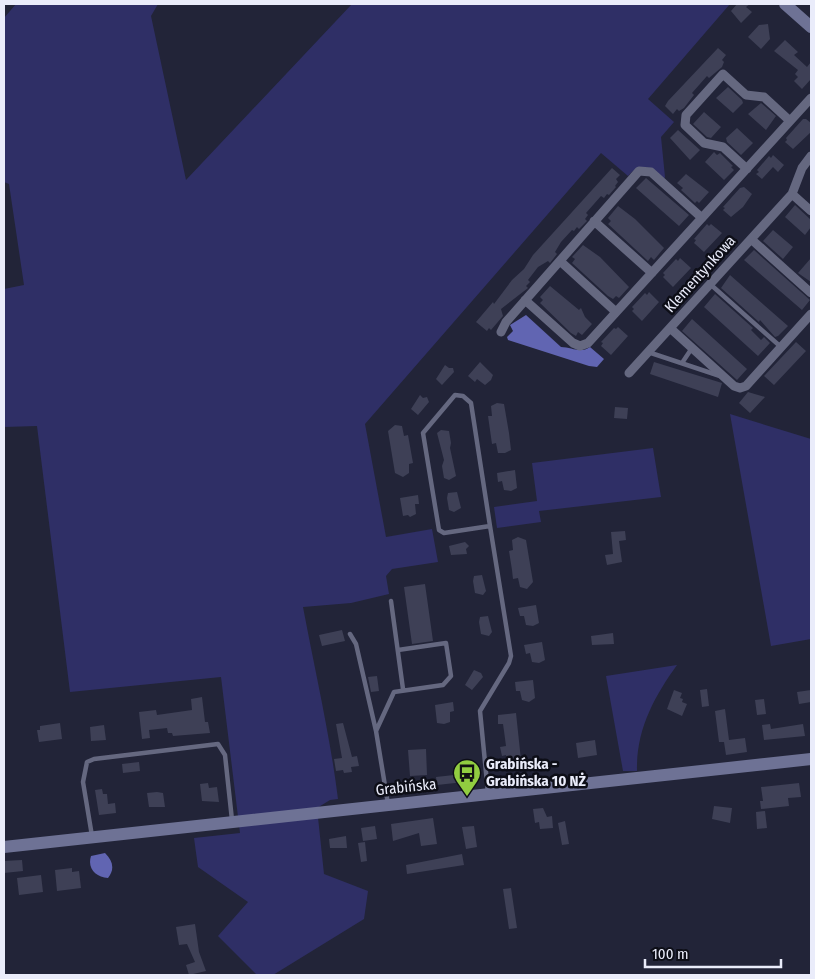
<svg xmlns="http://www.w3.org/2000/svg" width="815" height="979" viewBox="0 0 815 979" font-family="'Fira Sans Condensed',sans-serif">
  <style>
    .green { fill: #2f2f66 }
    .water { fill: #6165b2 }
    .building { fill: #3e4056 }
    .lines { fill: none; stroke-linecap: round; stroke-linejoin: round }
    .lane { stroke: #656880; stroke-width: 4.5 }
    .street { stroke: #656880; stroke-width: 9 }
    .secondary { stroke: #6e7295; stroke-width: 12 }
    .labels { text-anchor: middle; stroke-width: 5; stroke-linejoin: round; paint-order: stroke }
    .street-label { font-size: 15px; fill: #eaecfa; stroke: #0d0e17 }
    .poi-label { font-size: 15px; font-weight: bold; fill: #eaecfa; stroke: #0d0e17; text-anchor: start }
  </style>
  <rect width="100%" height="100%" fill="#222438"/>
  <path class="green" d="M16,4h142l-7,12 35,164 166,-176h378l-82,95 26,23 -13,15 4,40 -1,2c-13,-12 -22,-18 -36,-3l-27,-23 -236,271 21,113 46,-8 6,33 -46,7 -6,7 3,18 -38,9 -48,4c12,64 27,128 35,192l-8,1 -13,8 7,66 44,17 -4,28 -91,56h-16l-39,-39 30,-34 -50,-35 -4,-29 46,-5 -19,-156 -151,15 -33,-266 -33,1v-138l20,-4 -15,-101 -5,-2v-164z
    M730,414l81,25v200l-40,7z
    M653,448l8,49 -122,14 2,11 -44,6 -3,-21 43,-6 -5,-38z
    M677,665c-23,32 -41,65 -40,106h-14l-17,-95z"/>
  <path class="water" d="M526,315l35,32c11,0 19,7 29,0l14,12 -7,8 -8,-1 -81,-26 -1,-3 6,-6 -3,-6z
    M105,853c8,8 10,16 3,25 -12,-1 -21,-9 -17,-22z"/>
  <path class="building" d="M737,4h13l-4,3 6,5 -11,11 -10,-12z
    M768,24l2,15 -9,10 -13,-12 11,-12z
    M785,40l13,12 -4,3 13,12 4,-5v17l-9,10 -8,-8 4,-4 -3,-3 3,-4 -24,-19z
    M718,48l8,7 -4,5 2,2 -2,5 -13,11 -2,-2 -15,17 2,2 -10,13 -5,3 -2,-2 -4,5 -8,-8 3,-5z
    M728,87l14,13 1,3 -10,10 -17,-15z
    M761,103l15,13 -10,14 -18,-16z
    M704,112l17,15 -10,11 -4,-1 -14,-13z
    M803,119h3l5,4v9l-18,17 -8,-7 2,-2 -1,-2z
    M737,128l16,15 -12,12 -14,-13 -1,-4z
    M678,130l22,20 -10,10 -20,-22z
    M714,152l3,3 3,-2 13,13 -2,1 3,3 -10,10 -19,-18z
    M773,155l11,10 -6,7 -5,-5 -11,12 -6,-5 3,-2 -2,-2 12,-14 2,2z
    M612,168l8,7 -4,4 2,3 -3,4 1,1 -7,8 -2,-1 -3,4 -3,-2 -15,17 2,2 -3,4 2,2 -8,8 -2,-2 -3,4 -2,-1 -11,12 -6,10 2,2 -7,9 -2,-2 -10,6 -10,13 2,2 -4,4 2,2 -27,21 2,7 -12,14 -2,-2 -2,3 -11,-9 17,-20 1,2 18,-24 12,-11 9,-14z
    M686,174l23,18 -10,11 -2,-2 -2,2 -14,-13 2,-2 -6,-5z
    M646,178l43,37 -10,11 -43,-38z
    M744,187l8,7 -9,13 -12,10 -8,-7 2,-2 -2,-1 17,-19z
    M795,205l16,15v7l-6,8 -20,-18z
    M618,206l17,13 29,29 -10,12 -3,-3 -3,4 -40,-37 3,-3 -3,-3z
    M707,224l2,2 2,-2 11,9 -18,19 -10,-9 2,-3 -2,-1z
    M773,230l20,17 -10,12 -20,-18z
    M583,245l17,12 29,30 -10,11 -3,-2 -3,3 -5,-3 -36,-33 3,-4 -3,-2z
    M754,250l56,50 -8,10 -58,-50z
    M680,258l11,10 -18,19 -10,-10 2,-2 -2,-2 13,-14 2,2z
    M811,258v24l-13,-9z
    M730,275l58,51 -10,10 -3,1 -15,-17 -1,2 -38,-34z
    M550,286l29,24 2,-2 4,9 7,7 -10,11 -4,-3 -2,4 -5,-3 -31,-30 3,-3 -3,-3z
    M649,292l10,10 -17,19 -10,-10 2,-2 -2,-2 13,-14 2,2z
    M715,294l38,34 -2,2 10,10 3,-3 6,6 -12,13 -54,-49z
    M692,319l55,50 -10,11 -55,-49z
    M618,327l10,9 -17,19 -10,-9 2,-3 -2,-1 13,-14 2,1z
    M796,342l10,9 -32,34 -10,-9z
    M480,362l13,13 -2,5 -6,5 -8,-6 -2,3 -7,-6z
    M654,362l68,21 -4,14 -68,-23z
    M445,365l4,3h4l1,4 -12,13 -6,-6z
    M748,392l17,5 -15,16 -11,-10z
    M420,395l3,3 4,-1 2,5 -11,13 -7,-6z
    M497,403l7,1 5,29 2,17 -6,3h-7l-2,-10 -4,1 -4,-28h4l-1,-10z
    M615,407l13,1 -1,11 -13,-1z
    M395,425l7,1 2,10 4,-1 5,28 -4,1v9l-6,4 -8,-4 -7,-42z
    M441,430l8,1 2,12 -1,5 6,28 -7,4 -5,-2 -2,-12 2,-6 -7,-27z
    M515,470l2,18 -6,3 -7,-1 -2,-9 -4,1 -1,-9z
    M457,492l4,16 -7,4 -5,-2 -2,-12 1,-5z
    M418,495l1,9h-4l1,10 -6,3 -2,-2 -5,1 -3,-18z
    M625,531l1,9 -7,1 3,21 -15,3 -2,-10 8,-1 -2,-22z
    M518,537l8,3 7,42 -6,7 -7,-2 -2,-9 -5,1 -1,-9 -3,-19 4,-1 -1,-10z
    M465,542l4,4 -3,3 1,5 -16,1 -2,-9z
    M482,575l4,16 -3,4 -8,-2 -2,-12 1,-5z
    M425,584l8,57 -21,3 -8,-57z
    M536,605l3,18 -6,3 -7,-1 -2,-9h-4l-2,-8z
    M488,616l4,16 -3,4 -8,-2 -2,-12 1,-5z
    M342,630l3,11 -23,5 -3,-11z
    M613,633l1,11 -22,1 -1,-9z
    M542,642l3,18 -6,3 -7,-1 -2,-9 -4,1 -2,-9z
    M474,670l7,3 2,4 -11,13 -7,-5z
    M377,676l2,15 -8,1 -3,-15z
    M533,680l2,18 -6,4 -7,-2 -2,-9h-4l-1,-9z
    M707,689l2,17 -7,1 -2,-17z
    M674,690l8,3 -2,5 3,1 -1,3 5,2 -5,12 -15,-7z
    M811,690v12l-12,2 -2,-12z
    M202,697l3,25h3l2,11 -37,3 -1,-3h-4l-1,-5 -18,2 1,8 -8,1 -3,-27 17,-2 1,5 35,-5 -1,-11z
    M764,699l2,15 -9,1 -2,-15z
    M453,702l1,9 -4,1v10l-6,2 -7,-1 -2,-18z
    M725,709l4,31 16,-2 2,14 -21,3 -2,-13h-5l-4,-31z
    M516,713l5,47 -6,6 -7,-1 -2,-10 -4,1 -2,-9 6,-1 -2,-15 -1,-7h-5v-9z
    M60,723l2,16 -23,3 -2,-12h3v-4z
    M343,723l9,34 5,-1 2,10 -8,1 1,5 -8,1 -1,-3 -7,1 -2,-12 8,-1 -6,-34z
    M770,724l1,5 32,-5 2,12 -41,4 -2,-15z
    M104,725l2,15 -15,1 -1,-14z
    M595,740l2,15 -19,3 -2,-15z
    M426,749l1,26 -17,1 -2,-26z
    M139,762l1,9 -17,2 -1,-9z
    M463,774l1,8 -27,3 -1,-8z
    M208,783l1,5 8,-1 2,15 -17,-1 -2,-17z
    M799,783l2,14 -13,1 1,8 -28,3 -1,-8h3l-2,-14z
    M102,789l1,5h4l1,10 7,-1 1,10 -17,2 -4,-25z
    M157,792l6,1 2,14h-16l-2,-14z
    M714,806l18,2 -2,15 -18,-4z
    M543,808l4,9 5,-1 1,12 -13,1 -1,-7 -4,1 -2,-14z
    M765,811l2,17 -10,1 -1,-17z
    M433,818l4,26 -16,2 -2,-13 -26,8 -2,-17z
    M565,821l4,23 -7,1 -4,-22z
    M375,826l2,13 -14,2 -2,-13z
    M474,826l3,21 -11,2 -4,-22z
    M346,836l1,12h-17l-1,-9z
    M365,842l2,19 -6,1 -3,-19z
    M462,854l2,11 -57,9 -1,-9z
    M22,860l1,11 -19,2v-12z
    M72,868v4l7,-1 2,17 -24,3 -2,-21z
    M41,875l2,17 -24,3 -2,-17z
    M511,888l6,40 -8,1 -6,-40z
    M195,924l4,28 7,19 -17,4 -3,-10 9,-3 -8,-18 -8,1 -3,-18z"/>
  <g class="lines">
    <path class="lane" d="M710,284l71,63
      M648,352l72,24
      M682,363l10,-15
      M391,601l12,88
      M350,634l6,10 20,87
      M488,793l-8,-82 29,-48 2,-7 -21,-130 -46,7 -5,-3 -16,-97 32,-38 8,1 8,7 19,123
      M388,804l-12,-73 18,-39 49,-7 8,-9 -5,-33 -48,7
      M92,836l-9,-54 4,-20 7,-3 124,-15 7,11 7,65"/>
    <path class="street" d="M747,169l-24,-22 -19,-4 -19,-18 1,-10 37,-41 23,21 18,2 26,24
      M792,194l19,17
      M594,221l58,52
      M751,239l60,54
      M560,261l56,51
      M525,300l48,43 7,3 8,-3 223,-245
      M670,328l64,58 6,2 6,-2 65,-72
      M501,332l5,-10 133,-151 12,1 51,46
      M629,373l163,-179 10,-26 9,-12"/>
    <path class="secondary" d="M785,4l26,23
      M4,847l807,-88"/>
  </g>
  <defs>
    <g id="bus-pin" transform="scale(1.4375)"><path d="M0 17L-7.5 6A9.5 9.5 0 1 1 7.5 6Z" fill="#91cd40" stroke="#0d0e17"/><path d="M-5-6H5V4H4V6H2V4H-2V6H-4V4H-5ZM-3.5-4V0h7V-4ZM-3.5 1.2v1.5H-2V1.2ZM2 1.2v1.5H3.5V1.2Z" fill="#111"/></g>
  </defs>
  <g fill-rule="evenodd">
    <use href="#bus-pin" x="467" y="773"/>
  </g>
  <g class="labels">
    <g class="street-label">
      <text transform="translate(700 274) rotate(-48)" y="5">Klementynkowa</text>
      <text transform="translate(406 787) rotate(-6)" y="5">Grabińska</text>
    </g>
    <g class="poi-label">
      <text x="486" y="769">Grabińska -<tspan x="486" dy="17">Grabińska 10 NŻ</tspan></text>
    </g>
  </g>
  <rect width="815" height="979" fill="none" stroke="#eaecfa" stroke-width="10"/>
  <path d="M645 959v8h136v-8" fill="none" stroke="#eaecfa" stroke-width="2.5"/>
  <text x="652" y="959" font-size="15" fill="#eaecfa" stroke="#0d0e17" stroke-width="4" paint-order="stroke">100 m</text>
</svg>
